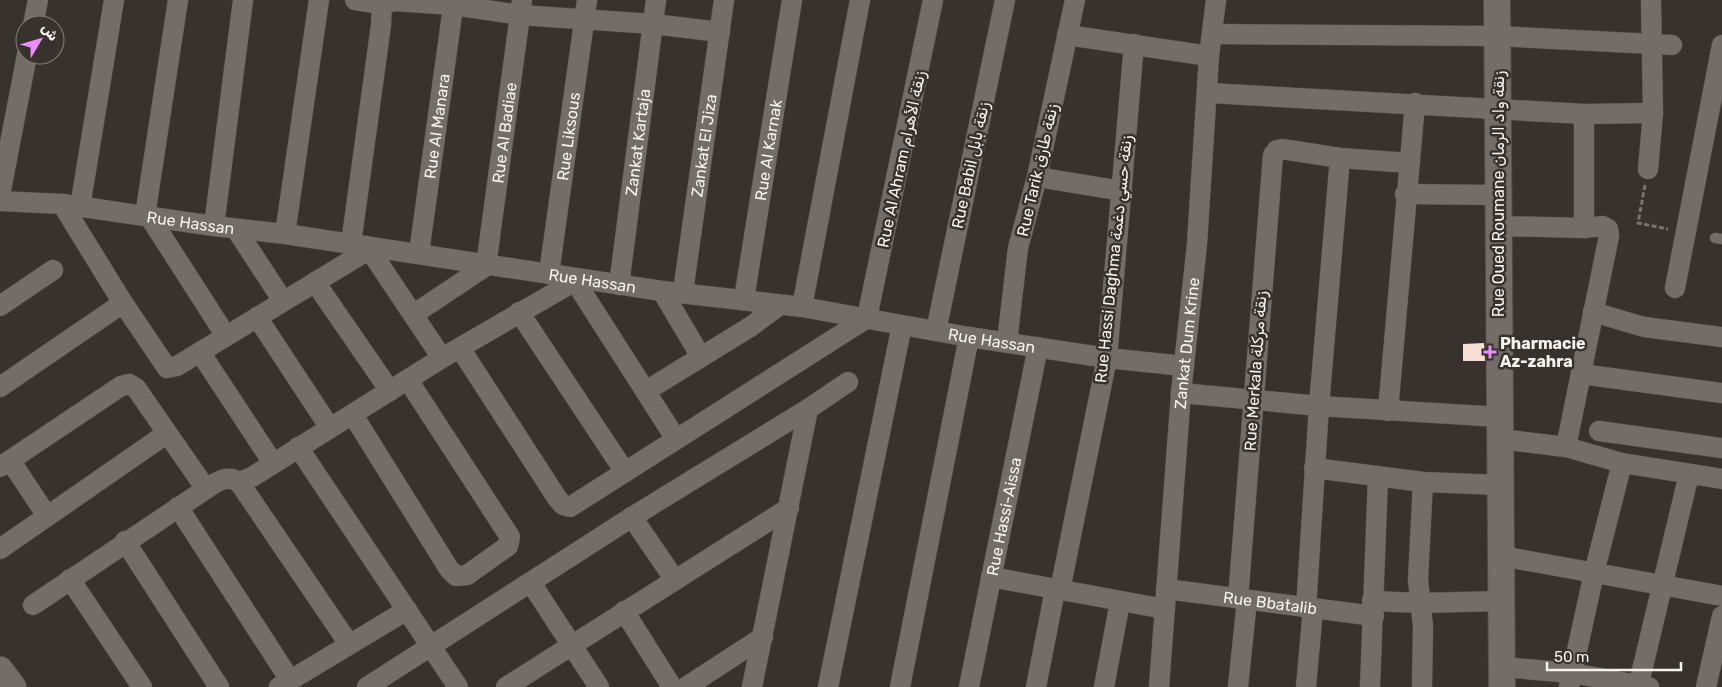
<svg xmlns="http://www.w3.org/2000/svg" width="1722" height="687" viewBox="0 0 1722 687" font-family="Rubik,Cairo,sans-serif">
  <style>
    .building { fill: #f7dfd3 }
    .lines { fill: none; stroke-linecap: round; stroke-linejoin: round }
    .service-casing { stroke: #524e49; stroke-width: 11 }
    .minor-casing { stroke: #524e49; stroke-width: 21 }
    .tertiary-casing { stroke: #524e49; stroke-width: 28 }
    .path { stroke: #78746f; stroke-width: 3; stroke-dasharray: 5 2.5; stroke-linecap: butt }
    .service { stroke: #736d67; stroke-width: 10 }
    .minor { stroke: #736d67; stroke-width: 20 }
    .tertiary { stroke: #736d67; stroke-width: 26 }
    .poi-dot { fill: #eb8dfb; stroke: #37322d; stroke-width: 2 }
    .labels { text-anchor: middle; stroke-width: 5; stroke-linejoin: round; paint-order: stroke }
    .street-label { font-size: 16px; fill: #f6f3ef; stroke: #37322d }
    .poi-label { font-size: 16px; font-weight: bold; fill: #f6f3ef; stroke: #37322d; text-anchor: start }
  </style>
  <rect width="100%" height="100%" fill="#37322d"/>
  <path class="building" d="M1484,343l1,18h-22v-17z"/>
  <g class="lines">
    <g class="service-casing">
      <path id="service" d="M1715,238l7,1"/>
    </g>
    <g class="minor-casing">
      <g id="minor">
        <path d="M355,0l27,4 13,-3 58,4 67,10 133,9 67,8"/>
        <path d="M33,25l5,-25"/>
        <path d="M1212,34l285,2 175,9"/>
        <path d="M1067,35l142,21"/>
        <path d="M1209,93l375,21 69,-1"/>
        <path d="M1584,114v114"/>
        <path d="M1648,169l5,-56 -2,-113"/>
        <path d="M1037,177l85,14"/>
        <path d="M1405,194l93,1"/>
        <path d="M0,195l27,-140"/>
        <path id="s1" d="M0,201l62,3 152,22 71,8 377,57 140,16 167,30 138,21 77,8"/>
        <path d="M62,204l61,99 44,65 10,-2 193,-117"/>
        <path d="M80,207l34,-207"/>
        <path d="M145,216l33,-216"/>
        <path d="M149,216l77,120"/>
        <path d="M214,226l29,-226"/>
        <path d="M1499,226l85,2 19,-2 5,3 1,7 -43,211"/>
        <path d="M236,229l47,72"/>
        <path d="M285,234l34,-234"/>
        <path d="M351,244l30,-219 1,-25"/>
        <path d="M367,246l75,112"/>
        <path id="s2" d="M419,253l35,-253"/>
        <path id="s3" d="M549,274l38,-274"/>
        <path d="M573,278l103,161"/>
        <path d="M315,282l75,109"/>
        <path id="s4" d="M619,285l37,-285"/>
        <path d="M1675,288l47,-243"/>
        <path d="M662,291l39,66"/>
        <path id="s5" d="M683,292l41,-292"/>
        <path id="s6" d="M744,299l48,-299"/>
        <path d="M0,306l53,-36"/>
        <path d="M802,307l58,-307"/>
        <path d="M519,312l106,160"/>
        <path d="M1593,312l51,15 78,10"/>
        <path id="s7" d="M414,314l72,-48 36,-266"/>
        <path d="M257,317l73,111"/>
        <path d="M936,331l69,-331"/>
        <path d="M1007,342l11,-94 19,-71 38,-177"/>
        <path d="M460,348l97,150 6,7 7,2 297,-189 66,-318"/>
        <path d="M200,352l73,111"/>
        <path d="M1581,374l141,19"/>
        <path d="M0,387l123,-84"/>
        <path d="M646,391l104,-64 30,-22"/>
        <path d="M1181,393l138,13 181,11"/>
        <path d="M1388,411l27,-308"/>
        <path d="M353,415l96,154 7,7 11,-1 41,-29 2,-9 -102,-157"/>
        <path d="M1599,431l123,17"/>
        <path d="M1500,439l66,8 56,16 100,16"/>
        <path d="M298,447l160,240"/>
        <path d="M10,460l37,56"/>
        <path d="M0,467l121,-81 8,-2 7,4 70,101"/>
        <path d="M1314,468l109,14 78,3"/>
        <path d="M239,482l110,162"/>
        <path d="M178,507l112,173"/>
        <path d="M632,517l43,63"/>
        <path d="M125,541l94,146"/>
        <path d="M0,549l166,-115"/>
        <path d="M1501,556l221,40"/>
        <path d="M991,577l174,32"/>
        <path d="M70,579l72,108"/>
        <path d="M531,583l68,104"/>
        <path id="s8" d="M1166,589l208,27"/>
        <path d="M1060,590l47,-232 27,-314"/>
        <path d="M1238,599l35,-444 4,-5 5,-1 58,9 70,5"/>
        <path d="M1372,601l49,2 81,-2"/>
        <path d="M33,605l173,-116c11,-7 21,-15 33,-7l13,-5 190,-119 133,-77"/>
        <path d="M1306,608l13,-202 21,-248"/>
        <path d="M624,611l48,76"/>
        <path d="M1502,667l70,6 77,14"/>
        <path d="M279,687l128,-77"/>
        <path d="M367,687l265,-170 176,-108 40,-27"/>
        <path d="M506,687l283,-179"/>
        <path d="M686,687l77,-50"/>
        <path d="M752,687l56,-278"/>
        <path d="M828,687l74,-362"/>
        <path d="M900,687l69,-350"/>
        <path id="s9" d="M969,687l69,-340"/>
        <path d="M1036,687l19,-97"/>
        <path d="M1104,687l16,-85"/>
        <path id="s10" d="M1159,687l22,-294 16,-149 12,-188 7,-56"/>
        <path d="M1238,687l9,-87"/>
        <path d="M1306,687l7,-78"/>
        <path d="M1370,687l8,-210"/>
        <path d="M1422,687l1,-61 -5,-46 5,-98"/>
        <path d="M1569,687l25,-114 28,-110"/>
        <path d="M1638,687l51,-213"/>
        <path d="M1706,687l16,-71"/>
      </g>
    </g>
    <g class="tertiary-casing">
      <path id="tertiary" d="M1497,0l5,687
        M0,670l13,17"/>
    </g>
    <path class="path" d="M1645,185l-7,38 30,6"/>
    <use href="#service" class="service"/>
    <use href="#minor" class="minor"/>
    <use href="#tertiary" class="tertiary"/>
  </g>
  <path class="poi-dot" d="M1487.5 344.5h5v5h5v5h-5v5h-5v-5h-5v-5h5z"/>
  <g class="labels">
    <g class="street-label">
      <text dy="6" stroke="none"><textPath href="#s2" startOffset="128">Rue Al Manara</textPath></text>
      <text dy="6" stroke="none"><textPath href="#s7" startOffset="221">Rue Al Badiae</textPath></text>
      <text dy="6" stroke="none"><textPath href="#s3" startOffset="139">Rue Liksous</textPath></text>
      <text dy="6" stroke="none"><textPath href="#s4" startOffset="144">Zankat Kartaja</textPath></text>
      <text dy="6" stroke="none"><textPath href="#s5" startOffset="148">Zankat El Jiza</textPath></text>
      <text dy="6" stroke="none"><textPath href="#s6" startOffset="151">Rue Al Karnak</textPath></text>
      <text transform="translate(901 159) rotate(-78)" y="6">Rue Al Ahram زنقة الأهرام</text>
      <text transform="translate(970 165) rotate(-78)" y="6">Rue Babil زنقة بابل</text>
      <text transform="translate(1037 170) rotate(-77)" y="6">Rue Tarik زنقة طارق</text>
      <text transform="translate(1498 194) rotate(-90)" y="6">Rue Oued Roumane زنقة واد الرمان</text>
      <text dy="6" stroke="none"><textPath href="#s1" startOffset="192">Rue Hassan</textPath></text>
      <text transform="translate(1113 259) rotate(-84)" y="6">Rue Hassi Daghma زنقة حسي دغمة</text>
      <text dy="6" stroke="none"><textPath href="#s1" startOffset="598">Rue Hassan</textPath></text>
      <text dy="6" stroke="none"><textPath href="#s1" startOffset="1002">Rue Hassan</textPath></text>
      <text dy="6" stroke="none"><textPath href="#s10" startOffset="345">Zankat Dum Krine</textPath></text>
      <text transform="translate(1255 371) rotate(-86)" y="6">Rue Merkala زنقة مركلة</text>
      <text dy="6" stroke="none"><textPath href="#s9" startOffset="174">Rue Hassi-Aissa</textPath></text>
      <text dy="6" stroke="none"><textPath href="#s8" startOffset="105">Rue Bbatalib</textPath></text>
    </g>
    <g class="poi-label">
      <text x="1500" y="349">Pharmacie<tspan x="1500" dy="18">Az-zahra</tspan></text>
    </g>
  </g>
  <g transform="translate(40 40) rotate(52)"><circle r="24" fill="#37322d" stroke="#837f7b"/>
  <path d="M0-4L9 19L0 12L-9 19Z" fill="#eb8dfb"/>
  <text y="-8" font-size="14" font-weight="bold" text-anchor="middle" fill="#f6f3ef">ش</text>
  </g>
  <path d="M1547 662v8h134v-8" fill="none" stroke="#f6f3ef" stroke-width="2.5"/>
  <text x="1554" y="662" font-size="15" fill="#f6f3ef" stroke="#37322d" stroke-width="4" paint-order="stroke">50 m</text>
</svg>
